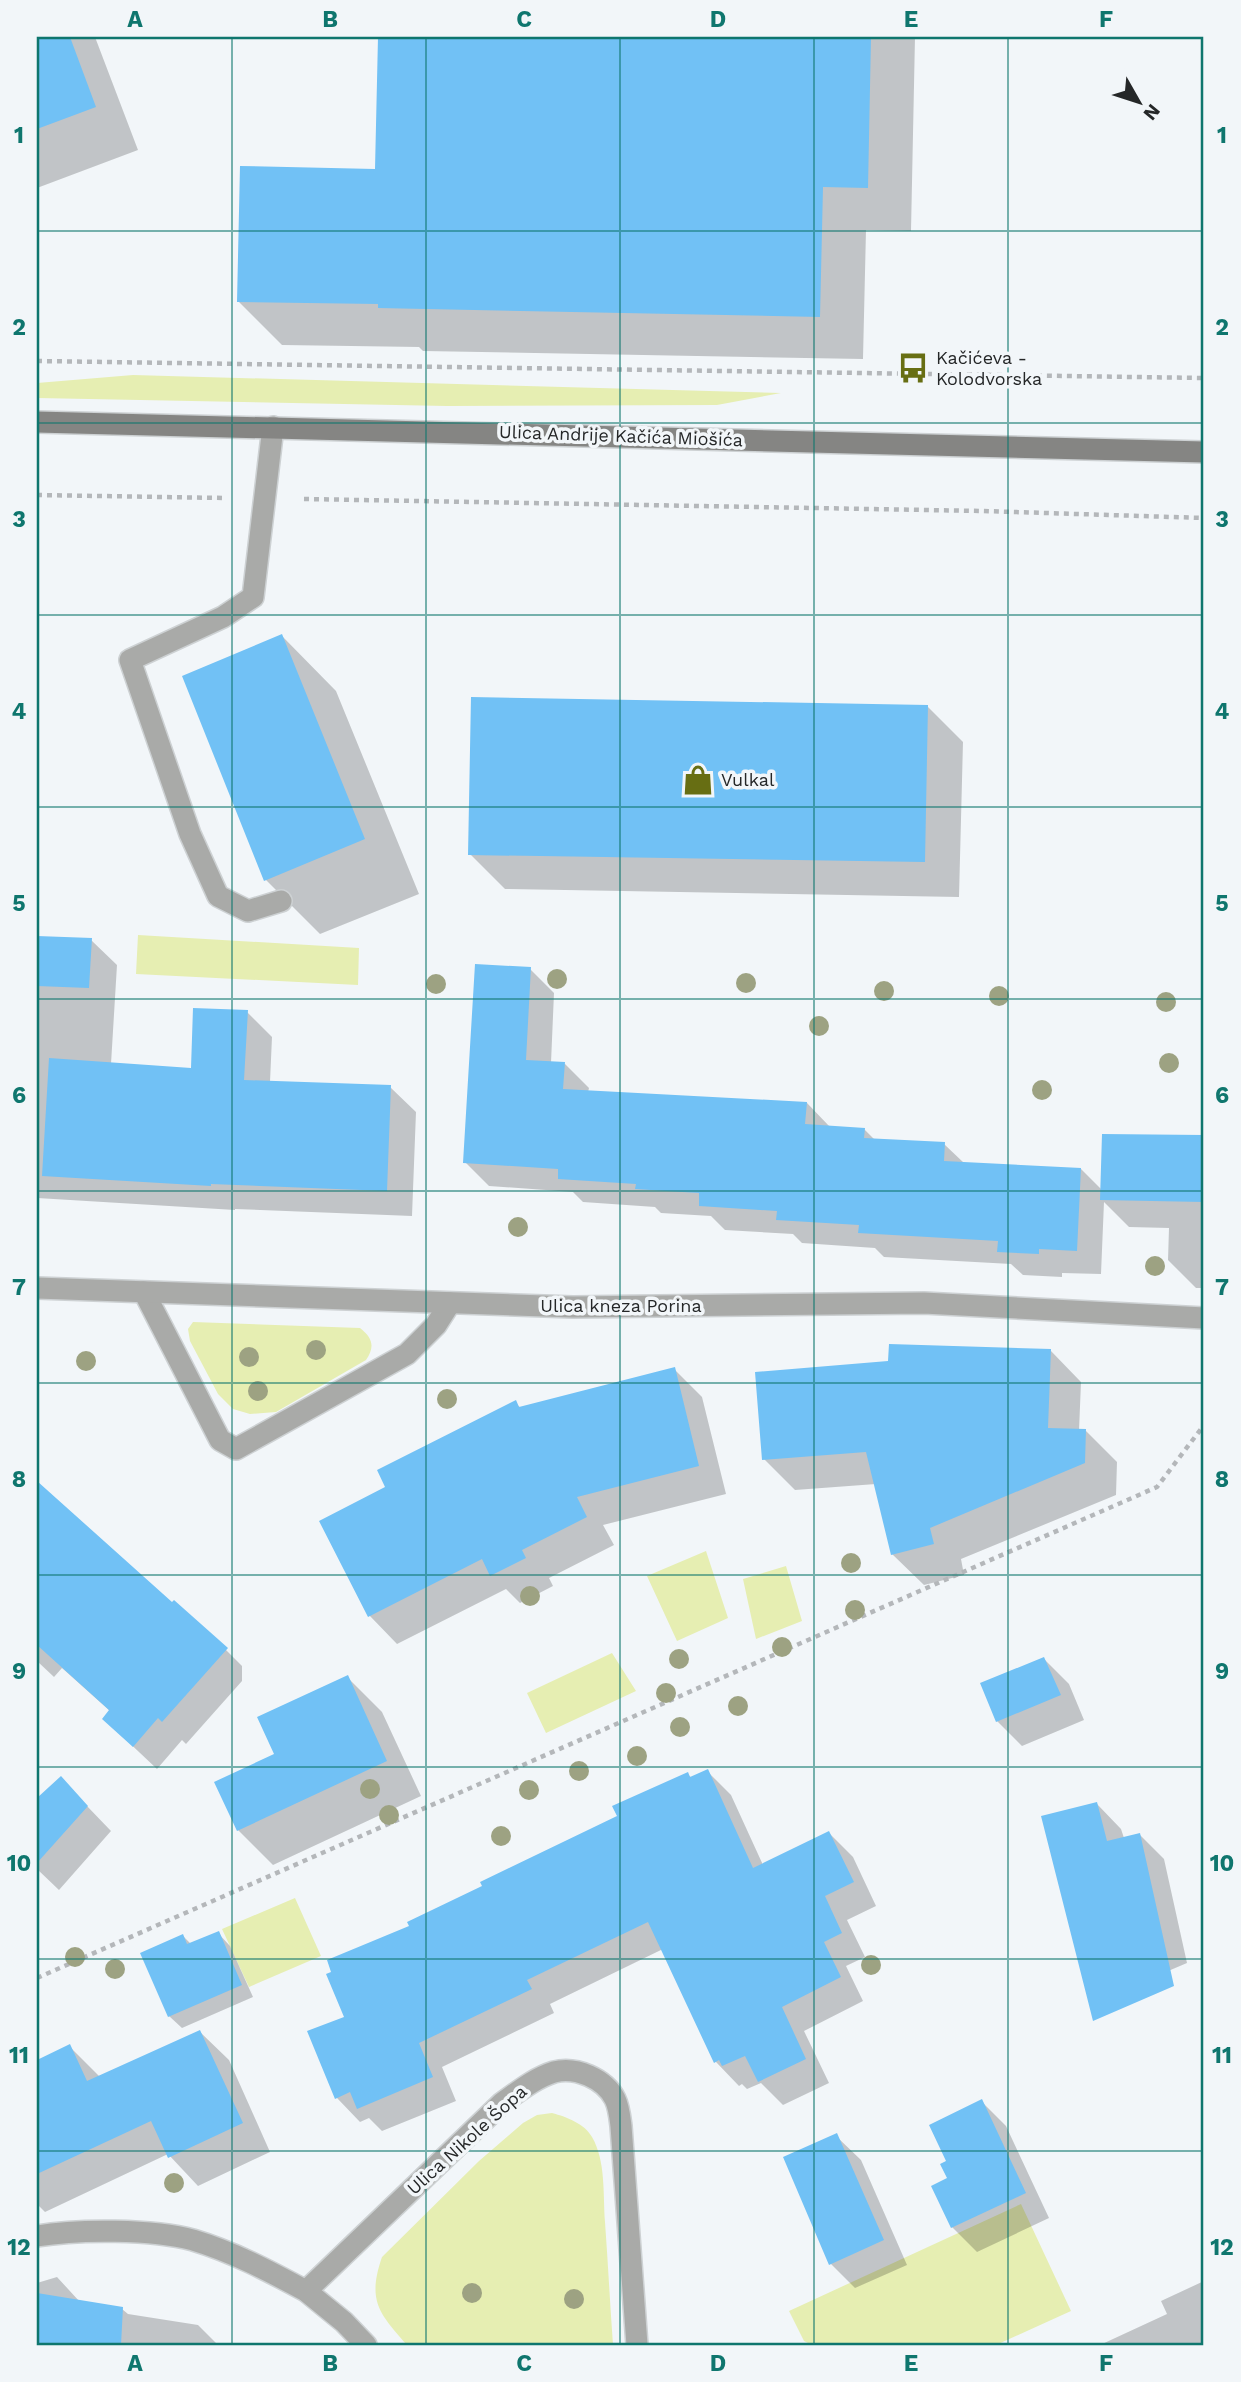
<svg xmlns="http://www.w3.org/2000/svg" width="1241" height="2382" viewBox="0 0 1241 2382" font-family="'Work Sans',sans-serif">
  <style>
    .green { fill: #e6eeb2 }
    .shadow { fill: #0003 }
    .building { fill: #71c1f5 }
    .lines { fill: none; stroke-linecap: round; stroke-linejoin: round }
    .lane-casing { stroke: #cdd1d3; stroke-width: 24 }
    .street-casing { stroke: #cdd1d3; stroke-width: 24 }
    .secondary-casing { stroke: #cdd1d3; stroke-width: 24 }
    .path { stroke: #b4b7ba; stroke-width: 4.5; stroke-dasharray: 5 5; stroke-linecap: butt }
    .lane { stroke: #a9aaa8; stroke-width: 21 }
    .street { stroke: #a9aaa8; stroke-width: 21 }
    .secondary { stroke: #858583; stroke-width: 21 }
    .tree { fill: #9da282 }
    .grid { fill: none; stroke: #0f766e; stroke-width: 2; stroke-opacity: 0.55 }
    .labels { text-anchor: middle; stroke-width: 7; stroke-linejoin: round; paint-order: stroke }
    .poi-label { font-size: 18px; fill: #252728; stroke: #f2f6f9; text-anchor: start }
    .street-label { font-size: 18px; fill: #252728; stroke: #f2f6f9 }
    .neatline { fill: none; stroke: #0f766e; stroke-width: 2.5 }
    .grid-label { font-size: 23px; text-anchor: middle; font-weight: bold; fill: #0f766e }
  </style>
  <rect width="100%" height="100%" fill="#f2f6f9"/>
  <path class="green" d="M133,375l648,18 -64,12 -270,1 -410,-8v-15z
    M138,935l221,13 -1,37 -222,-11z
    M193,1322l167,6c13,10 15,19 6,32l-90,52 -26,2 -17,-5 -15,-15 -28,-53 -2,-12z
    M706,1551l22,67 -51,23 -30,-65z
    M786,1566l16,55 -46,18 -13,-60z
    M612,1653l24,38 -90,42 -19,-40z
    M295,1898l26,58 -72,31 -27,-58z
    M552,2113c15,4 33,11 40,24 14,24 11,58 13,85 3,41 5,82 8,123h-206c-28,-32 -40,-44 -25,-88l97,-96 44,-38 14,-8z
    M1021,2204l50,107 -75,34h-184l-8,-4 -15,-30z"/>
  <path class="shadow" d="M37,37h58l43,113 -101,38z
    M380,37h535l-4,194 -45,-1 -3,129 -440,-8 -4,-4 -137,-2 -44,-44 139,-130z
    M282,636l54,55 83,203 -99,40 -54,-54z
    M928,707l35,35 -4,155 -454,-8 -35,-35z
    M37,937l54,3 26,25 -6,99 81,5 55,-57 25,25 -2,45 120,5 26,25 -4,104 -177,-7v1l-198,-12z
    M530,969l24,24 -3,70 14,1 24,24 -1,4 219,11 23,24 34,2 11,11 69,4 20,19 117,6 21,21 2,-55 100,2v151h-8l-28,-28 1,-32 -40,-1 -25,-25 -3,72 -39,-1v4l-39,-2 -12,-11 -127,-7 -9,-9 -73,-5 -9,-9 -68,-4 -14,-14 -50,-3 -6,-6 -72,-5 -10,-10 -84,-6 -24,-24z
    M1050,1350l31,32 -2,49h7l31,31 -1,33 -155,64 3,16 -40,10 -32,-31 -16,-70 -81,6 -31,-31z
    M674,1369l28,28 24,97 -123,31 11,20 -65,33 4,8 -33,17 -14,-14 -109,55 -28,-29 19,-127 127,-85 6,5z
    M53,1498l119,107 46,37 24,24v15l-56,63 -4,-4 -25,29 -53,-50 6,-8 -48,-43 -8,9 -17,-16v-146z
    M1044,1659l25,25 15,36 -62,26 -25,-25z
    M347,1677l35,35 39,84 -148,69 -35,-35 38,-75z
    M707,1771l24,24 32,70 66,-32 24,24 23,49 -29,14 18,37 -19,9 17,35 -59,30 25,52 -46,22 -22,-22 -14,6 -5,-5 -3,2 -23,-24 -53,-113 -113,55 4,9 -112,54 14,34 -74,30 -13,-13 -9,4 -23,-24 9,-80 65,-92 208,-109 68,-43 5,4z
    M61,1779l50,52 -52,59 -22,-21v-68z
    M1097,1804l24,25 3,9 15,-4 25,25 23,104 -80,34z
    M218,1933l12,13 23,51 -71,31 -13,-12 14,-80 9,9z
    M200,2032l29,28 41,92 -72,34 -30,-32 -123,58 -8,-8v-142l33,-15 30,30z
    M981,2101l25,25 43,92 -72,34 -25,-25 -3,-65z
    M836,2136l25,24 46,105 -52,23 -24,-24z
    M57,2277l23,25 42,7 6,5 70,11 20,20h-181v-62z
    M1204,2281v64h-104l67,-31 -6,-13z"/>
  <path class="building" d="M37,37h33l26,70 -59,22z
    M378,37h493l-3,151 -45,-1 -3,130 -442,-9v-4l-141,-2 3,-136 135,3z
    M282,634l83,205 -101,42 -82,-205z
    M471,697l457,8 -3,157 -457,-7z
    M37,936l55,2 -3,50 -52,-2z
    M475,964l56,3 -5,93 39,2 -2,27 244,13 -2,22 60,4 -1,10 81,4 -1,19 137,7 -4,83 -38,-2v5l-42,-2 1,-11 -140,-8 1,-8 -83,-5 1,-9 -78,-5v-13l-64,-4 1,-5 -78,-5v-10l-95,-6z
    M193,1008l55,2 -4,70 147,5 -4,106 -176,-7v2l-169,-10 7,-118 142,10z
    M1102,1134l102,1v67l-104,-2z
    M889,1344l162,5 -3,79 38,1 -1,34 -155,65 4,16 -43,11 -25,-103 -104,8 -7,-88 133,-11z
    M675,1367l24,99 -122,31 10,20 -65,33 4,8 -36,18 -8,-17 -114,58 -49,-96 66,-34 -8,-17 139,-70 3,7z
    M37,1481l135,121 2,-2 54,48 -66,74 -4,-4 -25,29 -31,-28 7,-9 -72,-65z
    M1044,1657l17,38 -65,27 -16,-39z
    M348,1675l39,86 -150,70 -23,-49 60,-28 -17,-37z
    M708,1769l45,99 76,-37 25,51 -29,14 17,37 -18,9 17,35 -59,30 24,52 -48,23 -13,-26 -23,10 -3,-6 -5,3 -66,-141 -121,58 5,9 -113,54 14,34 -76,32 -7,-17 -15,7 -28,-68 37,-14 -18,-43 5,-2 -4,-12 82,-34 -2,-4 75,-36 -2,-4 137,-66 -5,-10 76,-34 2,5z
    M61,1776l27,30 -51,57v-65z
    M1097,1802l10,39 33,-8 34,153 -81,35 -52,-205z
    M219,1931l23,54 -74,32 -28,-64 43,-19 4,10z
    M200,2030l43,93 -75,35 -17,-37 -114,53v-114l33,-16 17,37z
    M982,2099l44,94 -75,35 -20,-42 16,-8 -7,-14 6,-3 -17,-36z
    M837,2133l47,107 -55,25 -46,-108z
    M37,2293l86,14 -2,38h-84z"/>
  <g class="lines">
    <g class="lane-casing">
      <path id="lane" d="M273,427l-20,170 -30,20 -93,43 60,174 28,62 30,15 33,-10
        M144,1292l76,148 16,9 171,-95 29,-29 14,-22"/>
    </g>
    <g class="street-casing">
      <path id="street" d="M37,1288l536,19 351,-4 280,15
        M37,2236c41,-7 116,-7 156,4 40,12 76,31 113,51
        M366,2345l-22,-23 -38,-31 196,-188c17,-12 33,-25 52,-31 22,-6 51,7 61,27 4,8 5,19 6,27l16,219"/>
    </g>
    <g class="secondary-casing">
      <path id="secondary" d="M37,422l1167,30"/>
    </g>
    <path class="path" d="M37,361l1167,17
      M37,495l188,3
      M304,499l679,12 221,7
      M37,1978l1120,-491 47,-62"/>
    <use href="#lane" class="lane"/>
    <use href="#street" class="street"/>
    <use href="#secondary" class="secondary"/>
  </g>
  <g class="tree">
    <circle cx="557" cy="979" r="10"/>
    <circle cx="746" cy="983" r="10"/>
    <circle cx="436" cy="984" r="10"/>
    <circle cx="884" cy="991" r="10"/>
    <circle cx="999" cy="996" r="10"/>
    <circle cx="1166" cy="1002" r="10"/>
    <circle cx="819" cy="1026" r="10"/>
    <circle cx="1169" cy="1063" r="10"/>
    <circle cx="1042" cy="1090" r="10"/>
    <circle cx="518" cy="1227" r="10"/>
    <circle cx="1155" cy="1266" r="10"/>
    <circle cx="316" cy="1350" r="10"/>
    <circle cx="249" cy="1357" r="10"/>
    <circle cx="86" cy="1361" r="10"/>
    <circle cx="258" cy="1391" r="10"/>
    <circle cx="447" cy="1399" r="10"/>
    <circle cx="851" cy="1563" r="10"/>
    <circle cx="530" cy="1596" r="10"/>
    <circle cx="855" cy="1610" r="10"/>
    <circle cx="782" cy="1647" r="10"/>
    <circle cx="679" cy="1659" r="10"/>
    <circle cx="666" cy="1693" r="10"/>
    <circle cx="738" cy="1706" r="10"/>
    <circle cx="680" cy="1727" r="10"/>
    <circle cx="637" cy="1756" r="10"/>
    <circle cx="579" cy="1771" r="10"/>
    <circle cx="370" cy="1789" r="10"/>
    <circle cx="529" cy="1790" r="10"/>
    <circle cx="389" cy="1815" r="10"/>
    <circle cx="501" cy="1836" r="10"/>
    <circle cx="75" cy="1957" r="10"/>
    <circle cx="871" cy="1965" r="10"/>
    <circle cx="115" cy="1969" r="10"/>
    <circle cx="174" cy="2183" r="10"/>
    <circle cx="472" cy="2293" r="10"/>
    <circle cx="574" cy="2299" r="10"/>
  </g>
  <path class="grid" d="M232,37v2308M426,37v2308M620,37v2308M814,37v2308M1008,37v2308M37,231h1167M37,423h1167M37,615h1167M37,807h1167M37,999h1167M37,1191h1167M37,1383h1167M37,1575h1167M37,1767h1167M37,1959h1167M37,2151h1167"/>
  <defs>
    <g id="bus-bare" transform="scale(2.415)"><path d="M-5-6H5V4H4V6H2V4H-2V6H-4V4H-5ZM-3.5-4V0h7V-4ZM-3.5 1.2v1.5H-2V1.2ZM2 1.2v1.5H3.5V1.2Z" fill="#676e13" stroke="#f2f6f9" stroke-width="2.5" paint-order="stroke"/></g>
    <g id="shop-bare" transform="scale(2.415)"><path d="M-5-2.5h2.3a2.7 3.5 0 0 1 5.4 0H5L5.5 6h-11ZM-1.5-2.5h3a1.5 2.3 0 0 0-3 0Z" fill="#676e13" stroke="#f2f6f9" stroke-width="2.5" paint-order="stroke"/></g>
  </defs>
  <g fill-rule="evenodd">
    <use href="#bus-bare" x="913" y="368"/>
    <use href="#shop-bare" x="698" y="780"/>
  </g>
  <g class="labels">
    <g class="poi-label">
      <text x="936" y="364">Kačićeva -<tspan x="936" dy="21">Kolodvorska</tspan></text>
      <text x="721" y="786">Vulkal</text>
    </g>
    <g class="street-label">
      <text transform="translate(621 436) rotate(2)" y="6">Ulica Andrije Kačića Miošića</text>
      <text x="621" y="1312">Ulica kneza Porina</text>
      <text transform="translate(467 2140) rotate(-42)" y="6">Ulica Nikole Šopa</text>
    </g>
  </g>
  <rect width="1241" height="2382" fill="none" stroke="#f2f6f9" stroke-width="77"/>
  <g transform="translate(1139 102) rotate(129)" stroke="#f2f6f9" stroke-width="5" paint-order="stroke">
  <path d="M0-5L12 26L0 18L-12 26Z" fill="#252728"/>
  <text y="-10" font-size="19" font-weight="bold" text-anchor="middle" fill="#252728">N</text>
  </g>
  <rect x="38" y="38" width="1164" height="2306" class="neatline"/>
  <g class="grid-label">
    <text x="135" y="27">A</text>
    <text x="330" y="27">B</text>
    <text x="524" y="27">C</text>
    <text x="718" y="27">D</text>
    <text x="911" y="27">E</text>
    <text x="1106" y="27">F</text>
    <text x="19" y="143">1</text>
    <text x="1222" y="143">1</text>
    <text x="19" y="335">2</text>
    <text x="1222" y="335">2</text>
    <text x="19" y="527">3</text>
    <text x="1222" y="527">3</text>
    <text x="19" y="719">4</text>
    <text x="1222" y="719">4</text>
    <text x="19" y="911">5</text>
    <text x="1222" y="911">5</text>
    <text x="19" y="1103">6</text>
    <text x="1222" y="1103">6</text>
    <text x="19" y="1295">7</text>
    <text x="1222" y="1295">7</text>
    <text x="19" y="1487">8</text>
    <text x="1222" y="1487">8</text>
    <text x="19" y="1679">9</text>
    <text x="1222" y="1679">9</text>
    <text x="19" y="1871">10</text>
    <text x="1222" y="1871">10</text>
    <text x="19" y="2063">11</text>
    <text x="1222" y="2063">11</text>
    <text x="19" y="2255">12</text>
    <text x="1222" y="2255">12</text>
    <text x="135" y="2371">A</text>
    <text x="330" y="2371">B</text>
    <text x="524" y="2371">C</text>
    <text x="718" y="2371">D</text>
    <text x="911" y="2371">E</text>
    <text x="1106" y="2371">F</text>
  </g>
</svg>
